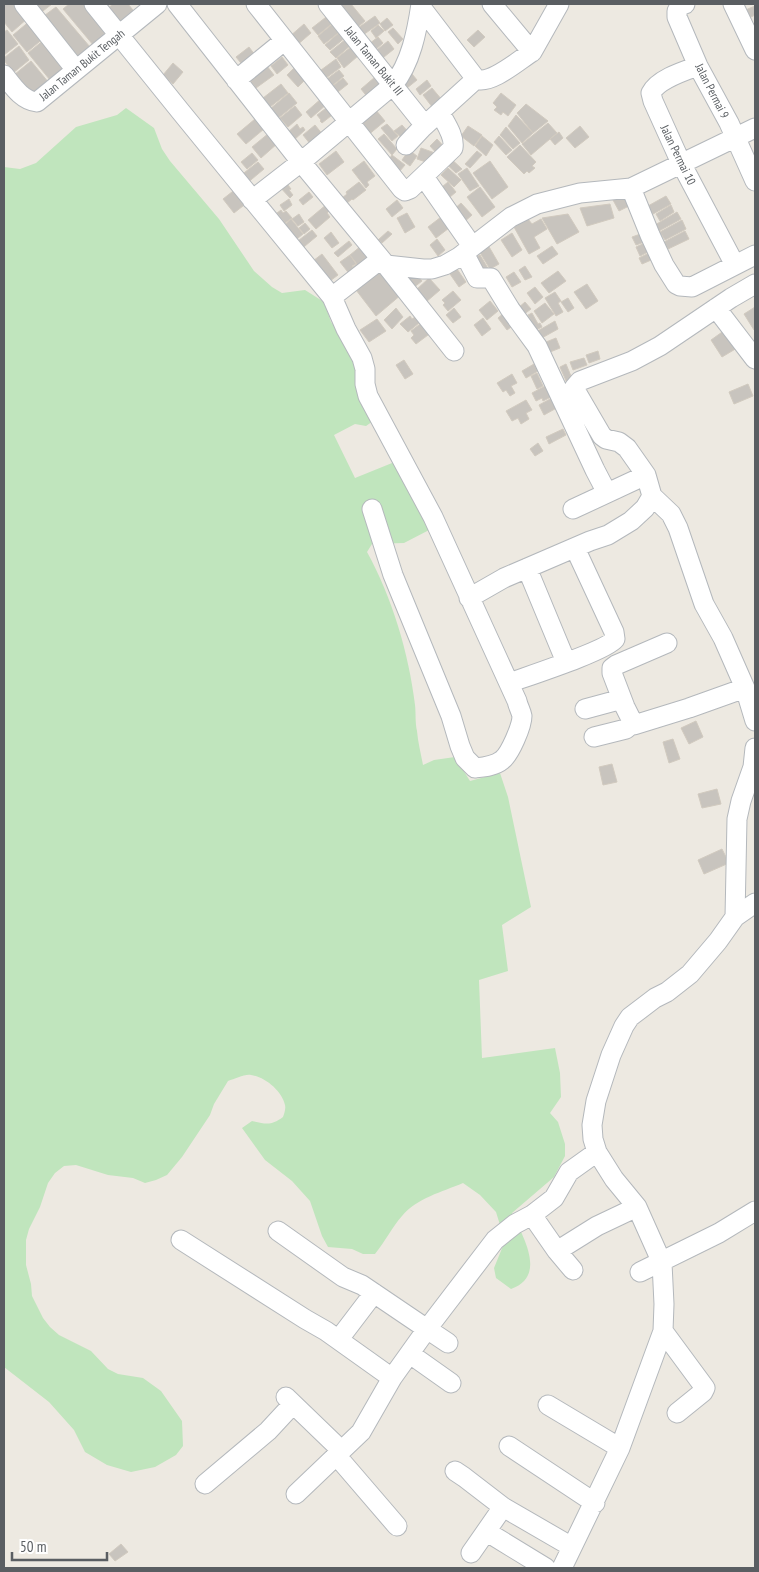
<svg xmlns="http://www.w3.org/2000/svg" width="759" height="1572" viewBox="0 0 759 1572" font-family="'PT Sans Narrow',sans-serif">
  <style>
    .green { fill: #c0e5bd }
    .building { fill: #c8c4be; stroke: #d1cabf }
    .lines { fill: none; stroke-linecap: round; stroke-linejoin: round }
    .minor-casing { stroke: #b4b8bc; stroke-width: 21 }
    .minor { stroke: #fff; stroke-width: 19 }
    .labels { text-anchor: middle; stroke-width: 5; stroke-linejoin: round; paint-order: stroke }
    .street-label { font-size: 12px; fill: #5a5e62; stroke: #fff }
  </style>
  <rect width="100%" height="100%" fill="#ede9e1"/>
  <path class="green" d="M126,108l28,20 8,21 8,12 49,58 35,52 18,16 10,6 23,-3 19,12 7,20 15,20 30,77 -10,7 -11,-2 -21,11 21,43 42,-17 36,67 -29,15 -32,1 -5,8c25,45 42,102 48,153 1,8 0,17 2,26 1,12 4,23 6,34l11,-5 21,-3 15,24 30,-8 8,24 23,110 -29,18 6,46 -29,9 3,78 73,-10 5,25 1,24 -11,16 8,9 7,22v12l-11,21 -42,36c10,22 36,63 -1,76l-15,-11 -2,-10 11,-27 -9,-29 -16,-17 -17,-12c-21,9 -46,15 -61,33 -10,11 -17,26 -27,38h-12l-11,-5 -24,-2 -6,-11 -12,-35 -18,-20 -27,-21 -23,-32 10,-7c14,3 19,5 31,-4 1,-3 3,-8 2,-12 -3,-14 -20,-28 -34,-30 -7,-1 -16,4 -23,6l-14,23 -4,11 -28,42 -15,18 -11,5 -11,3 -12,-5 -25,-3 -32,-10 -12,1 -9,7 -7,10 -8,24 -11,22 -3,11v25l5,19 1,12 11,22 7,9 9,8 32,16 17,18 10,5 25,4 18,13 21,30 1,25 -7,9 -21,12 -24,5 -24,-7 -22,-13 -11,-22 -25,-28 -45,-35v-1200l16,2 16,-6 40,-36 41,-12z"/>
  <path class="building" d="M4,4h12l12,14 -16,14 -8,-10z
    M31,4h21l-13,10z
    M69,4h22l21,26 -18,16 -31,-37z
    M113,4h15l9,11 -17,13 -14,-18z
    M344,4h7l14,17 -7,6 -18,-20z
    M755,6v9l-8,4 -4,-8z
    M56,7l34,40 -14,13 -35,-42z
    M330,14l5,7 -17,14 -6,-7z
    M375,16l5,7 -17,12 -5,-7z
    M387,18l6,7 -8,6 -5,-7z
    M31,20l14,17 -18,15 -14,-17z
    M335,22l7,8 -18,14 -6,-8z
    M304,24l7,9 -15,13 -7,-9z
    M378,25l6,6 -8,7 -5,-7z
    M393,28l10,11 -5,5 -10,-12z
    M7,30l11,14 -14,11v-23z
    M478,30l7,7 -11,10 -7,-7z
    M341,31l5,6 -16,13 -5,-5z
    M378,37l5,6 -10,9 -4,-8z
    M45,39l21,26 -16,15 -22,-27z
    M346,39l5,6 -15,13 -6,-6z
    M388,41l6,8 -15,12 -6,-8z
    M19,46l10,14 -16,13 -9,-13v-2z
    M249,47l9,12 -13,9 -9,-11z
    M351,47l7,9 -14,12 -7,-10z
    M282,57l6,8 -11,9 -6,-8z
    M336,59l5,8 -19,14 -5,-8z
    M31,61l18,22 -16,13 -19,-21z
    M173,63l10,9 -10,12 -10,-9z
    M267,66l7,9 -18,13 -7,-9z
    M294,68l11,12 -7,7 -11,-12z
    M407,68l10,12 -10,8 -7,-9z
    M339,70l5,6 -16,13 -5,-7z
    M375,77l8,9 -14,13 -8,-10z
    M343,78l5,6 -14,11 -5,-6z
    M427,80l4,6 -11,9 -4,-6z
    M281,84l7,9 -18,14 -7,-9z
    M432,88l10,12 -9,8 -10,-13z
    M289,93l8,10 -20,16 -7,-10z
    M501,93l15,12 -8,11 -5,-4 -2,3 -7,-5 3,-3 -4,-4z
    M322,98l5,6 -16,14 -5,-6z
    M526,104l22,17 -15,12 -16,-20z
    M330,105l6,7 -14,11 -2,-2 1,-1 -4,-5z
    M295,106l7,9 -14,12 -8,-9z
    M375,109l10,12 -18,15 -11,-12z
    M516,115l17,18 -11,10 -14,-17z
    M255,119l9,10 -18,15 -9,-10z
    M548,123l9,10 -26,22 -9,-11z
    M297,124l3,5 3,-2 2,3 -11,10 -7,-7z
    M387,124l11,12 -6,5 -11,-13z
    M315,125l8,10 -12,10 -8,-10z
    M402,125l9,10 -7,5 -10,-9z
    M468,126l14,9 -8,11 -13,-10z
    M580,126l9,11 -14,11 -9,-10z
    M506,127l14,16 -7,6 -13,-14z
    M559,132l4,6 -8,7 -5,-6z
    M269,133l9,10 -17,15 -9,-11z
    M384,134l13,15 -5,6 -14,-16z
    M482,136l11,9 -7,11 -11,-10z
    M499,136l13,14 -6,5 -12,-13z
    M437,139l9,10 -7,7 -9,-10z
    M520,145l16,17 -4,4 3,2 -6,5 -2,-2 -3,3 -17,-17z
    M421,148l14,5 -3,11 -15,-5z
    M409,150l8,6 -7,10 -8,-6z
    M336,151l8,11 -17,13 -8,-11z
    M477,151l5,4 -12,13 -5,-4z
    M252,153l6,7 -11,9 -6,-7z
    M392,155l13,10 -6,7 -12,-10z
    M447,155l15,14 -6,4 -14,-13z
    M364,161l11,15 -8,6 2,3 -3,3 -14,-18z
    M490,161l18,26 -16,12 -19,-26z
    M258,162l6,7 -18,15 -6,-8z
    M448,168l13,12 -7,7 -13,-12z
    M467,168l12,18 -9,5 -12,-17z
    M285,181l6,8 -2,1 4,5 -3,3 -11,-12z
    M359,182l7,8 -13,10 -1,-1 -5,4 -5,-5 5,-4 -1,-2z
    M448,182l8,10 -6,5 4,6 -5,3 -12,-15z
    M480,187l15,20 -13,10 -15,-20z
    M237,188l11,14 -14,11 -11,-14z
    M309,192l4,5 -10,8 -4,-5z
    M627,192l6,12 -14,7 -6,-11z
    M666,196l5,8 -18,10 -5,-8z
    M289,199l3,6 -8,6 -4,-6z
    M397,200l6,8 -11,9 -6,-8z
    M461,203l11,12 -9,8 -11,-12z
    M327,204l4,5 -4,4 3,4 -14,12 -8,-9z
    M610,204l4,14 -27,8 -7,-18z
    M671,205l3,7 -14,9 -4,-7z
    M281,210l2,3 3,-2 6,7 -7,5 -8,-10z
    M677,212l4,7 -22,12 -4,-6z
    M407,213l8,14 -10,6 -8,-15z
    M299,214l5,8 -6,4 -6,-7z
    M445,214l8,11 -17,13 -8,-11z
    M568,214l11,18 -22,12 -15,-26z
    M291,219l12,15 -11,9 -11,-15z
    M528,219l4,5 9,-5 6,10 -13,8 6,11 -11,6 -15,-27z
    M682,220l4,9 -21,11 -5,-8z
    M305,223l5,6 -6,5 -5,-6z
    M312,230l5,6 -18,15 -5,-7z
    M388,231l4,3 -10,9 -4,-3z
    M685,231l4,8 -21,10 -4,-7z
    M331,232l8,11 -7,5 -8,-10z
    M646,232l4,8 -14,5 -4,-8z
    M512,233l10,17 -10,7 -11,-17z
    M437,239l8,11 -7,6 -8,-11z
    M349,241l3,4 -14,12 -4,-4z
    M649,241l5,8 -14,7 -4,-9z
    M488,245l11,19 -9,5 -11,-18z
    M361,246l12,14 -15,12 -5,-5 4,-3 -7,-9z
    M552,246l6,8 -15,10 -6,-8z
    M655,250l3,7 -16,7 -3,-6z
    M322,254l16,21 -8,6 -21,-17z
    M350,255l6,9 -4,2 4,6 -5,4 -11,-14z
    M480,255l9,15 -11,6 -9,-15z
    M383,263l19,31 -26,22 -23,-30z
    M525,266l7,11 -7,3 -6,-10z
    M457,269l9,13 -7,5 -9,-13z
    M558,271l8,10 -17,12 -8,-10z
    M514,272l7,10 -9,5 -6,-10z
    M415,273l7,8 -9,7 -10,-12z
    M429,278l11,12 -14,12 -10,-12z
    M587,284l11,17 -12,8 -12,-17z
    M535,287l8,10 -8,7 -8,-11z
    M453,291l8,9 -13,11 -5,-6 2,-2 -3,-3z
    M555,292l6,9 -3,2 5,9 -7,4 -11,-18z
    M568,298l6,10 -6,4 -7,-10z
    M490,301l8,10 -11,9 -8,-10z
    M525,302l6,7 -8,6 -5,-7z
    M545,303l9,11 -12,9 -8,-12z
    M755,307v22l-1,1 -10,-16z
    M396,308l7,9 -11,12 -8,-9z
    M454,308l7,9 -8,6 -7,-8z
    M504,313l10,12 -7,5 -9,-12z
    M532,313l6,11 2,-1 2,4 -6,3 -8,-15z
    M410,316l2,3 3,-2 4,6 -11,9 -8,-8z
    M483,318l8,11 -9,7 -8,-11z
    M377,319l9,12 -17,11 -9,-12z
    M424,321l8,11 -16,12 -5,-6 3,-3 -3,-4z
    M555,321l3,8 -18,10 -4,-7z
    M725,330l12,18 -15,9 -11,-17z
    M556,338l4,10 -15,6 -4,-10z
    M598,351l2,8 -11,4 -3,-8z
    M584,358l3,7 -14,5 -3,-8z
    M404,360l9,14 -8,5 -9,-14z
    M534,364l4,7 -12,7 -4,-7z
    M566,364l7,17 -6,2 -7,-16z
    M537,373l6,13 -6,3 -6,-13z
    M512,374l5,9 -6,3 4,7 -5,3 -4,-6 -3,2 -6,-9z
    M748,384l5,12 -19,8 -5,-12z
    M547,385l6,11 -10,5 -1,-3 -6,3 -4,-8z
    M552,398l10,7 -18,10 -5,-10z
    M526,400l6,10 -6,3 3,6 -8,5 -3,-6 -6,3 -6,-10z
    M563,429l3,6 -17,9 -3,-7z
    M538,443l5,8 -8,5 -5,-7z
    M696,721l7,16 -14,7 -8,-16z
    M673,739l7,20 -11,4 -6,-21z
    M612,764l5,18 -14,3 -4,-18z
    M717,789l4,15 -19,4 -4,-14z
    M722,849l7,14 -25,11 -6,-14z
    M121,1544l7,8 -13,9 -6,-7z"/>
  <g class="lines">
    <g class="minor-casing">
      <path id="minor" d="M24,4l52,66
        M94,4l87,108 151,185 14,32 16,29 3,11v15l3,12 65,121 84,184c1,5 4,10 5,15 0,10 -12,38 -20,44 -7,6 -18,7 -27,8l-10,-10 -5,-12 -9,-30 -58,-141 -21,-66
        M177,4l124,158 85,103 68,86
        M256,4l146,185 3,2 5,-2 43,-41c2,-12 -8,-25 -13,-35
        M328,4l91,114
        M685,4l-4,1 -4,6v6l21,49 31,57 26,58
        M733,4l22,46
        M421,7l55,72c15,6 43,-19 56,-27l-40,-48
        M532,52l27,-48
        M698,66c-14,5 -40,13 -47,27l2,8 28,62 54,102
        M4,75c8,10 18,26 33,27l120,-98
        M236,80l48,-39
        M406,145l16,-17 54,-49
        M424,177l48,69
        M631,188l19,47 14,30 12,19 4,2 12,1 6,-3 57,-29
        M252,200l49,-38 92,-77c18,-22 24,-54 28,-81
        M464,253l13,25h14l19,31 27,37 58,124 12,23
        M386,265l37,4h9l13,-4 14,-8 52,-40 26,-13 43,-11 51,-5 124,-60
        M332,297l49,-38
        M716,308l39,51
        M652,496l-6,-21 -19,-27 -8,-6 -13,-3 -4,-3 -28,-48 6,-7 52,-20 28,-15 71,-48 24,-14
        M573,509l73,-34
        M527,568l39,94
        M469,598l35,-20 86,-37 18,-6 23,-14 14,-13 7,-12 19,18 7,14 26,76 19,34 22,50 10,33
        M667,643l-51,22 -4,3v5l13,34 9,18 55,-17 56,-20
        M509,683c19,-7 97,-32 106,-44l-1,-7 -39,-84
        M585,709l37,-10
        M594,737l32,-8 6,-5
        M735,917l2,-98 4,-18 12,-34 2,-19
        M278,1231l65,46 19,8 65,44 68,-89 20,-16 17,-9
        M181,1240l124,79 21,12 66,47
        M557,1251l40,-25 40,-19
        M573,1270l-16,-19 -25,-36 22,-17 15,-26 28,-20
        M640,1272l79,-39 36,-22
        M663,1331l42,57 -2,4 -26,21
        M339,1339l35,-46
        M410,1354l41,29
        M286,1397l55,53
        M548,1405l72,43
        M509,1446l86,57
        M336,1455l61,71
        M455,1471l9,6 39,30 69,40
        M205,1484l63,-53 25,-27
        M296,1494l65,-62 31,-54 35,-49 21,14
        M492,1535l54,33
        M471,1553l32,-46
        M562,1568l58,-120 43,-117 1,-27 -2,-41 -25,-56 -23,-28 -17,-27 -4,-13 -1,-14 4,-24 15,-46 13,-29 6,-9 25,-19 12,-6 23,-18 28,-33 17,-24 20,-14"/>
    </g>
    <use href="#minor" class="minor"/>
  </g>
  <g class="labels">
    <g class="street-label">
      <text transform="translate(374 61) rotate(51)" y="4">Jalan Taman Bukit III</text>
      <text transform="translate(82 65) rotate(-39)" y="4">Jalan Taman Bukit Tengah</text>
      <text transform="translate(712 91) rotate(63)" y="4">Jalan Permai 9</text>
      <text transform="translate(678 155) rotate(64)" y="4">Jalan Permai 10</text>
    </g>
  </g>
  <rect width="759" height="1572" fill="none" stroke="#5a5e62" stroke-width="10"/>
  <path d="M12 1552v8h95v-8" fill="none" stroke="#5a5e62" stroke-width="2.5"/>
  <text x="20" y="1552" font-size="15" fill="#5a5e62" stroke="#ffffff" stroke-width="4" paint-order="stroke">50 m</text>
</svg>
